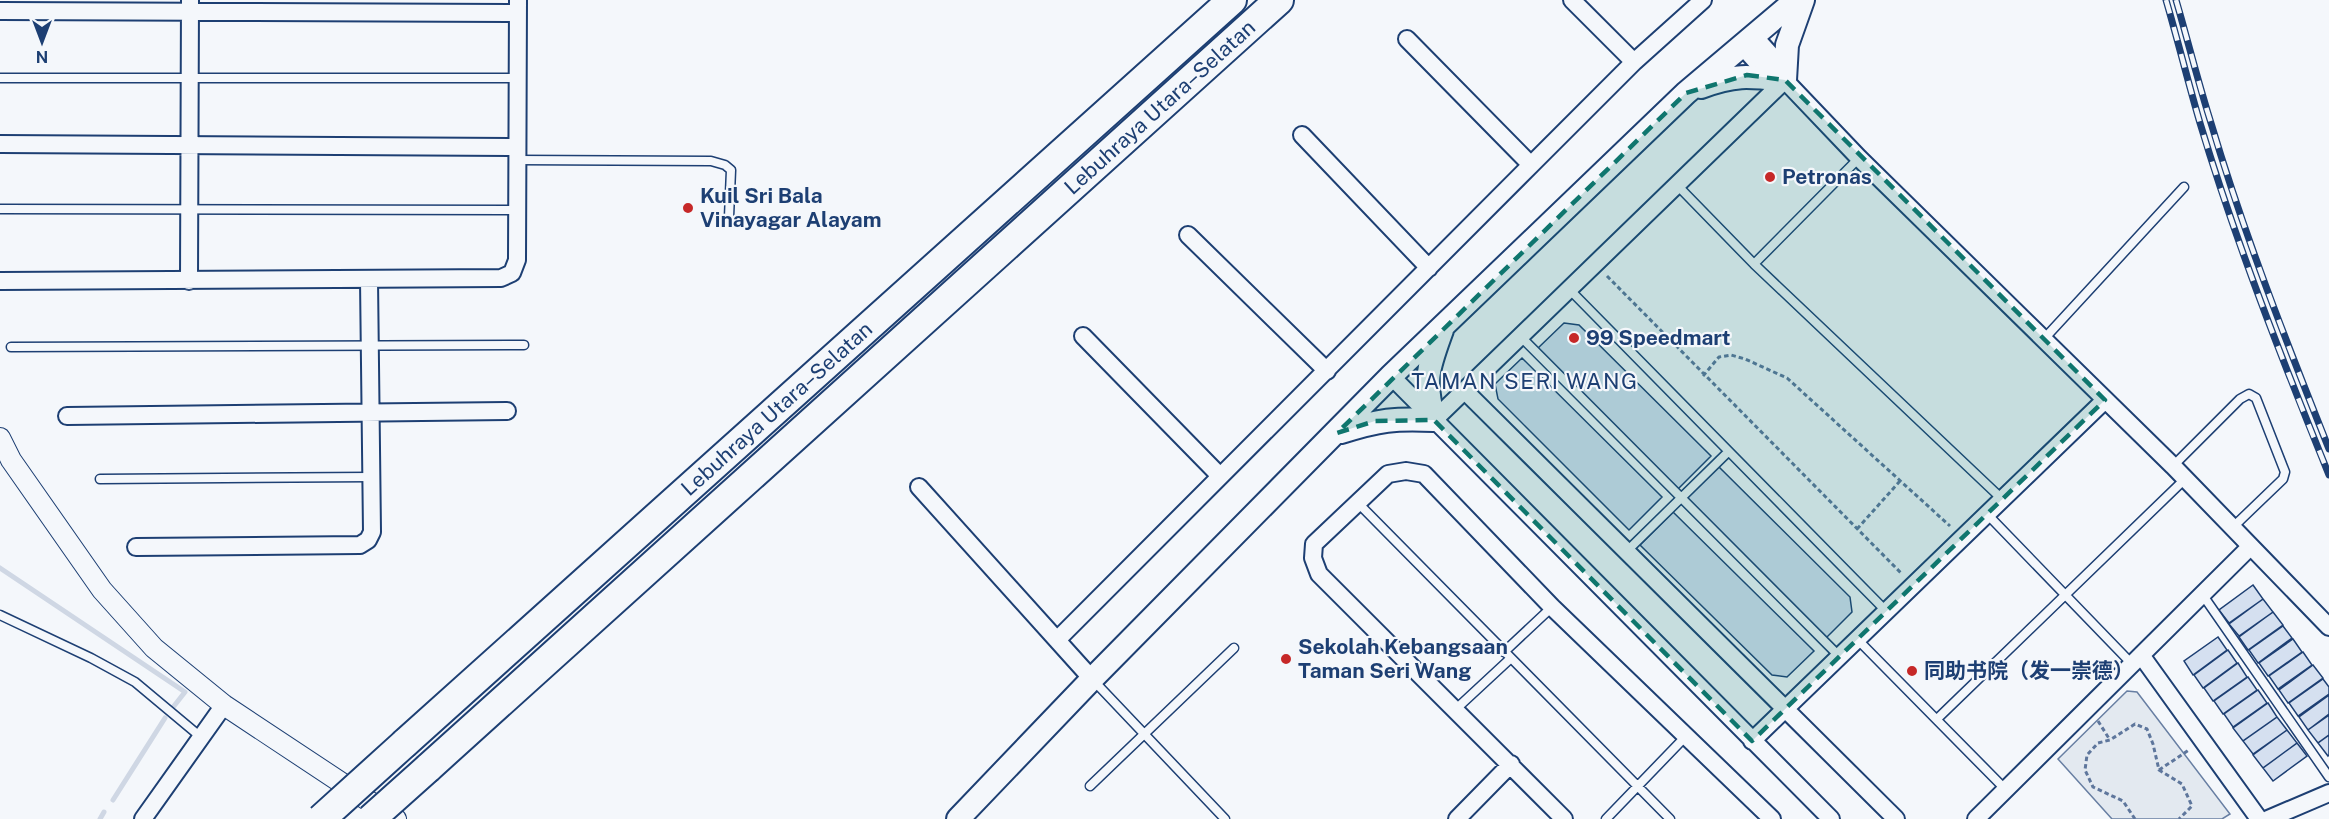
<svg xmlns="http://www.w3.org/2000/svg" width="2329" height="819" viewBox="0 0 2329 819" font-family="'Public Sans','Noto Sans SC',sans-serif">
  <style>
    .green { fill: #e3e9f0; stroke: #687fa3; stroke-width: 1.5 }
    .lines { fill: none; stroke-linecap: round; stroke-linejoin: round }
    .stream { stroke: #cfd7e4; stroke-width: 5 }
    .building { fill: #d5e0f0; stroke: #1d3f73; stroke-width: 1.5 }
    .service-casing { stroke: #1d3f73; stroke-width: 11 }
    .minor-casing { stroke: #1d3f73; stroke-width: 20 }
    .tertiary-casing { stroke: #1d3f73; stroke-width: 22 }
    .secondary-casing { stroke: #1d3f73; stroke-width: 26 }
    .motorway-casing { stroke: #1d3f73; stroke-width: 32 }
    .path { stroke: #5e769c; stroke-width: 3; stroke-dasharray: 4.5 3; stroke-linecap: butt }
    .service { stroke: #f4f7fb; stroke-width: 8 }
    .minor { stroke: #f4f7fb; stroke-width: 16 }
    .tertiary { stroke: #f4f7fb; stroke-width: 20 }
    .secondary { stroke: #f4f7fb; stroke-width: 22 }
    .motorway { stroke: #f4f7fb; stroke-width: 28 }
    .rail-casing { stroke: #1d3f73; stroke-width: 7 }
    .rail { stroke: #f4f7fb; stroke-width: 4.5; stroke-dasharray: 14; stroke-linecap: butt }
    .motorway-bridge-casing { stroke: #1d3f73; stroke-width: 32; stroke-linecap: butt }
    .motorway-bridge { stroke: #f4f7fb; stroke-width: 28 }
    .marked { fill: #0f766e; fill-opacity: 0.2; stroke: #0f766e; stroke-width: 4.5; stroke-dasharray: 12 8; stroke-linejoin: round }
    .poi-dot { fill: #c62828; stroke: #f4f7fb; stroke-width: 2 }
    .labels { text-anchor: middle; stroke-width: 4.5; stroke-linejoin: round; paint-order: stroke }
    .street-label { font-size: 21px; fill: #1d3f73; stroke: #f4f7fb }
    .poi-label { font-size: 21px; font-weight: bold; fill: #1d3f73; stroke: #f4f7fb; text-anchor: start }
    .neighbourhood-label { font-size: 22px; letter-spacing: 1.5px; fill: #1d3f73; stroke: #f4f7fb }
  </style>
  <rect width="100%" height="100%" fill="#f4f7fb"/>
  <path class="green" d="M2127,691l10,1 93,122 -8,5h-110l-54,-60z"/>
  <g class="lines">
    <path class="stream" d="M0,568l185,124 -11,14
      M113,800l52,-82
      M100,819l4,-7"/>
  </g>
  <path class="building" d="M1564,323l15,2 132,131 -33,33 -141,-140z
    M1522,358l140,139 -33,33 -131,-131 -3,-15z
    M1718,466l132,131 2,15 -26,26 -141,-139z
    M1673,512l141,139 -27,26 -15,-2 -132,-130z
    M2253,585l10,14 -34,24 -10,-13z
    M2263,599l10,13 -34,24 -10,-12z
    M2273,612l10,13 -35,25 -9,-13z
    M2283,626l9,12 -34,25 -9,-13z
    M2218,637l9,13 -34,25 -9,-14z
    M2293,639l9,13 -34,24 -9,-13z
    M2228,650l9,13 -34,25 -9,-13z
    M2303,652l9,13 -34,24 -9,-13z
    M2238,663l9,14 -34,24 -9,-13z
    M2313,665l10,13 -35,25 -9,-13z
    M2248,677l9,13 -34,24 -9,-13z
    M2323,679l6,8v7l-31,22 -9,-13z
    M2258,690l9,13 -34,24 -9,-13z
    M2329,695v19l-21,16 -9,-13z
    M2268,703l9,14 -34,24 -10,-13z
    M2329,715v20l-11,8 -10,-13z
    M2277,717l10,13 -34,24 -10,-13z
    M2287,730l10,13 -34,25 -10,-13z
    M2329,735v20l-1,1 -10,-13z
    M2297,743l10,13 -34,25 -10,-13z"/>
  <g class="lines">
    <g class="service-casing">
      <path id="service" d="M0,78h518
        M517,160l194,1 14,4 6,5 -2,47
        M1677,185l77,79 248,235
        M0,209l517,1
        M1754,264l105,-106
        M1569,289l317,322
        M1521,337l318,319
        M2043,340l141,-153
        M11,347l513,-2
        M2173,466l67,-67 9,-5 7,4 29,74 -2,7 -51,49
        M100,479l272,-2
        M1357,502l313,317
        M1987,514l145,150
        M1628,550l100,-98
        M2202,594l127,183
        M0,615l91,43 44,24 67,56
        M1857,639l148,150
        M1504,652l48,-45
        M1093,680l132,139
        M1456,709l55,-51
        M1937,719l248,-240
        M1090,786l144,-138
        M1606,819l81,-84"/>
    </g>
    <g class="minor-casing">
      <path id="minor" d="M1572,0l62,62
        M0,11l518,2
        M1754,36l18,20 5,16
        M1407,39l124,126
        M1742,46l17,19 18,7 82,86 314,308 156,161
        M1302,135l127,133
        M0,144l517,3
        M1188,235l139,136
        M0,281l501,-3 11,-5 5,-13 1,-260
        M189,281l1,-281
        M1083,336l137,140
        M1391,376l440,443
        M1465,391l431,428
        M67,416l440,-5
        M1434,420l351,-340
        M919,487l173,192
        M136,547l224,-2 8,-5 4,-8 -3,-252
        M1057,640l474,-475 103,-103 69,-62
        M2141,655l118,164
        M1752,741l353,-341
        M143,819l81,-114
        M1457,819l54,-55
        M1564,819l-245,-245 -6,-16 1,-14 74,-70 18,-3 18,3 128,133 220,212
        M1976,819l274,-272
        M2268,819l61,-26"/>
    </g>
    <g class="tertiary-casing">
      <path id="tertiary" d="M0,438l11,22 91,130 52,58 70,57 172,114"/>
    </g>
    <g class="secondary-casing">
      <path id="secondary" d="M1701,87c34,-13 48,-11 84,-7l2,-35 16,-45
        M1341,432c38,-12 54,-14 93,-12 -11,-41 -6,-51 8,-90
        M958,819l134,-140 299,-303 295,-283 110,-93"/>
    </g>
    <g class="motorway-casing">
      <g id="motorway">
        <path id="s1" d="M405,743l827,-743"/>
        <path id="s2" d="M428,768l851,-768"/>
      </g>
    </g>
    <path class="path" d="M1607,276l295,298
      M1703,376l16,-19 12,-2 14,4 42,19 163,148
      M1857,529l43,-48
      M2098,721l12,19
      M2159,770l30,-20
      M2135,819l-12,-18 -30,-14 -8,-17 2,-15 11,-12 12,-3 25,-16 12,5 6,15 6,26 23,14 10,22 -13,13"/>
    <use href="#service" class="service"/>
    <use href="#minor" class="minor"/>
    <use href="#tertiary" class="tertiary"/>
    <use href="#secondary" class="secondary"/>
    <use href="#motorway" class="motorway"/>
    <g class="rail-casing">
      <path id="rail" d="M2166,0c12,41 22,82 34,123 36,120 82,236 129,352
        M2176,0c12,41 22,82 35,123 33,111 75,218 118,326"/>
    </g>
    <use href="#rail" class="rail"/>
    <g class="motorway-bridge-casing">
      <path id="motorway-bridge" d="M321,819l84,-76
        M371,819l57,-51"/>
    </g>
    <use href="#motorway-bridge" class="motorway-bridge"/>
  </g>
  <path class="marked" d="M1747,75l38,5 320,320 -353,341 -318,-321 -59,1 -38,12 349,-340z"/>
  <g class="poi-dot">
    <circle cx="1770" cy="177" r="6"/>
    <circle cx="688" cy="208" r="6"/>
    <circle cx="1574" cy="338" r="6"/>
    <circle cx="1286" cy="659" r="6"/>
    <circle cx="1912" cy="671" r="6"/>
  </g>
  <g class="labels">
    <g class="street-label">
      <text dy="7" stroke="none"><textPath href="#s2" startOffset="986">Lebuhraya Utara–Selatan</textPath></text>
      <text dy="7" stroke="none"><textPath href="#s1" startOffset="500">Lebuhraya Utara–Selatan</textPath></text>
    </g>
    <g class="poi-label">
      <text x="1782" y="184">Petronas</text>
      <text x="700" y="203">Kuil Sri Bala<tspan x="700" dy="24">Vinayagar Alayam</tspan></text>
      <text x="1586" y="345">99 Speedmart</text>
      <text x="1298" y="654">Sekolah Kebangsaan<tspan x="1298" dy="24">Taman Seri Wang</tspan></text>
      <text x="1924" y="678">同助书院（发一崇德）</text>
    </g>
    <g class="neighbourhood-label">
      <text x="1525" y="389">TAMAN SERI WANG</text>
    </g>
  </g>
  <g transform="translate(42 42) rotate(180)" stroke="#f4f7fb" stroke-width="4.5" paint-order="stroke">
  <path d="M0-4.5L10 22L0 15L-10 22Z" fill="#1d3f73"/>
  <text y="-9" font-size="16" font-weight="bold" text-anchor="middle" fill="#1d3f73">N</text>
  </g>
</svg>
